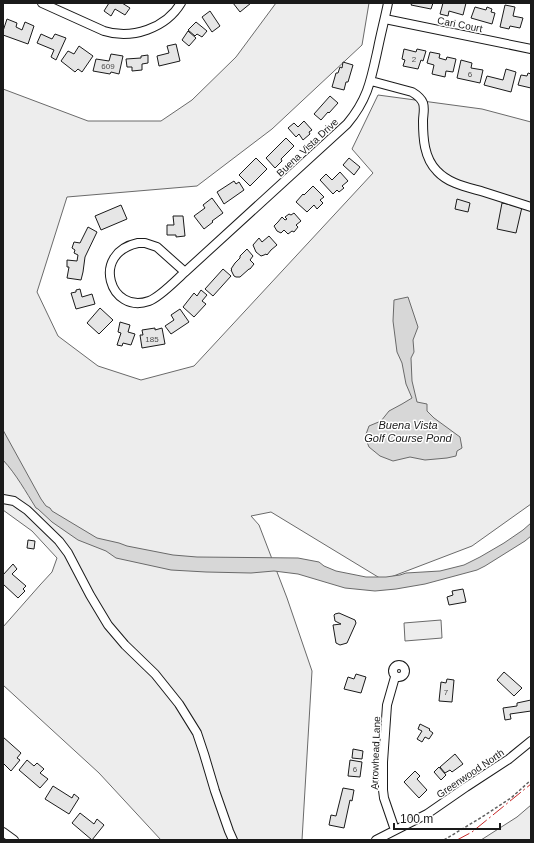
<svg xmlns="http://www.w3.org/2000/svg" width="534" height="843" viewBox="0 0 534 843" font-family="Arial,sans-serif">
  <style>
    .built { fill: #ededed; stroke: #6a6a6a }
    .water { fill: #d7d7d7; stroke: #6a6a6a }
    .building { fill: #e6e6e6; stroke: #1a1a1a }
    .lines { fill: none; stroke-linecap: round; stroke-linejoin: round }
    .minor-casing { stroke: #1a1a1a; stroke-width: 10 }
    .path { stroke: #5f5f5f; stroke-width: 1.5; stroke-dasharray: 3 2; stroke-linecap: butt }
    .minor { stroke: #fff; stroke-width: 8 }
    .power { stroke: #c62828; stroke-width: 1; stroke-dasharray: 14 3 2 3; stroke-linecap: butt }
    .labels { text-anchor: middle; stroke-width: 3; stroke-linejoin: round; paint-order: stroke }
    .number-label { font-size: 8px; fill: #4d4d4d }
    .street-label { font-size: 10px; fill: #1a1a1a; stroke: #fff }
    .water-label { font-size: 11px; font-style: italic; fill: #1a1a1a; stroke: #fff }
  </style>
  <rect width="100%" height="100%" fill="#fff"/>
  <path class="built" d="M276,3h93l-7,42 -90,84 -75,57 -130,11 -30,95 21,44 40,30 43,14 53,-14 179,-193 -21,-24 26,-54 104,14 49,13v382l-59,42 -89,34 -112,-68 -20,4 8,9 28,73 25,73 -10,169h-141l-62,-67 -96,-88v-58l37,-42 12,-13 5,-14 -25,-27 -29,-21v-421l85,32h73l31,-21 44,-43z
    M441,620l1,18 -37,3 -1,-18z
    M531,805v35h-50l36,-23z"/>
  <path class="water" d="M408,297l10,30 -5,13 1,12 -3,6 1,23 5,21 10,2v7l7,7 26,19 2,11 -5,3 -1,5 -9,2 -22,2 -15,-3 -17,4 -13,-5 -11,-9 -4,-10 4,-11 12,-5 8,-10 13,-7 10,-6 -6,-14 -4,-21 -5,-11 -4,-31 1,-21z
    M3,430l38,69 5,7 4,2 2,3 45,27 22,5 8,3 46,9 24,2 101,1 21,4 5,4 12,5 30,6h20l14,-2 6,-2 34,-2 24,-6 16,-8 24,-14 19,-13 8,-7v13l-6,5 -40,25 -8,4 -52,14 -29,5 -21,2 -30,-3 -47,-14 -24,-3 -23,2 -45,-1 -35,-2 -55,-12 -10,-7 -28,-11 -26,-18 -14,-13 -2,-1c-10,-16 -20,-34 -33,-48z"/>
  <path class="building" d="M109,3h13l8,5 -5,7 -10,-6 -4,7 -7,-5z
    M233,3h18l-11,9z
    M412,3h21l-2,6 -20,-4z
    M443,3h23l-3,12 -14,-4 -1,5 -8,-2z
    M505,5l10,2 -2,9 10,2 -3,10 -10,-2 -1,3 -9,-2z
    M475,7l11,3 1,-3 5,2 -1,3 4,1 -3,11 -21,-6z
    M210,11l10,15 -8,6 -10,-15z
    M7,19l10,4 -1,4 6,3 3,-8 9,4 -6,18 -25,-9v-4z
    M196,22l11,9 -5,6 -5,-3 -2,2 -7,-6z
    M188,31l8,7 -7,8 -7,-6z
    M41,34l11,5 3,-5 11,4 -10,22 -5,-3 3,-7 -17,-7z
    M176,44l4,17 -21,5 -2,-10 12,-3 -2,-7z
    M79,46l14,10 -11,16 -4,-3 -3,3 -14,-11 7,-10 6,3z
    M404,49l12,3 1,-3 9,2 -3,10 -2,-1 -3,9 -15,-3 2,-6 -3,-1z
    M430,52l10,2 -1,4 7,2 1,-3 9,2 -3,13 -7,-1 -1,6 -13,-3 2,-9 -7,-2z
    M111,54l12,2 -4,18 -8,-2 -1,2 -17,-3 3,-12 13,2z
    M148,55v8l-6,1v6l-10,1v-4h-5l-1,-8 15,-1v-2z
    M461,60l11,3 -1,5 12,2 -3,13 -23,-5z
    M343,62l10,3 -5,17h-2l-2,8 -12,-3 4,-14h2l2,-6 2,1z
    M506,69l10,3 -5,20 -27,-7 3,-9 16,4z
    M528,73l3,1v14l-13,-3 3,-10 6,1z
    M330,96l8,7 -9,10 -1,-1 -7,8 -7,-6z
    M304,121l8,9 -3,2 1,2 -7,6 -4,-6 -3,3 -8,-9 6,-5 4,4z
    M286,138l8,8 -13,13 1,2 -7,7 -9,-10z
    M256,158l11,11 -17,17 -11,-11z
    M349,158l11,9 -6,8 -11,-10z
    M340,172l8,9 -6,5 2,2 -5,4 -2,-2 -4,4 -13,-14 6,-6 6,6z
    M234,181l2,3 3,-2 5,8 -20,14 -7,-12z
    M313,186l11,11 -4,3 3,3 -6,6 -3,-4 -7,7 -11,-10 7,-8 1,1z
    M212,198l11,15 -11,8 1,1 -9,7 -10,-13 11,-8 -2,-3z
    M457,199l13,4 -2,9 -13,-3z
    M502,203l20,4 -6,26 -19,-4z
    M121,205l6,14 -26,11 -6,-14z
    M294,213l7,8 -5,4 2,2 -4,5 -2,-1 -4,3 -4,-4 -3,3 -4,-2 -3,-5 4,-4 4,-5 3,3 2,-1 -2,-2 4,-3 2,1z
    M173,216h10l2,20 -9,1v-2h-9v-10h7z
    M88,227l9,5 -12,25 -2,15 -2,8 -14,-2 2,-11h-2v-7l10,1 1,-6 -4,-2 1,-3 -3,-2 2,-6 6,1z
    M269,236l8,9 -6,5 -4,5 -1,-1 -2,1 -3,1 -5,-4 -3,-7 6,-7 3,4z
    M247,249l6,7 -3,4 4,4 -4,5h-1l-9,8h-4l-2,-1 -3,-6h1l-1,-1 4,-6 5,-5v-2z
    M223,269l8,7 -18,20 -8,-7z
    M80,289l2,8 10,-3 3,10 -19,5 -5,-16 5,-1v-2z
    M201,290l6,5 -5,6 4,3 -12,13 -11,-10 11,-14 3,3z
    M100,308l13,12 -14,14 -12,-11z
    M180,309l9,13 -18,12 -6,-8 9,-6 -3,-5z
    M120,322l10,3 -2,7 7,2 -4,11 -8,-2 -1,3 -5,-1 4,-12 -3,-1z
    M155,328v2l7,-2 3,16 -23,4 -2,-13h3l-1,-5z
    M28,540l7,1 -1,8 -7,-1z
    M13,564l4,5 -5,5 14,12 -3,3 2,2 -7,7 -15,-14v-9z
    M463,589l3,13 -17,3 -2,-8 6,-2 -1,-4z
    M339,613l16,7 1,3 -9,20 -7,2 -4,-2 -3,-18 8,-1 -6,-3 -1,-6 1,-1z
    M504,672l18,16 -8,8 -17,-16z
    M356,674l10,3 -5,16 -17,-4 4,-12 6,2z
    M447,679l7,1 -2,22 -13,-1 2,-19 5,1z
    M531,700v11l-21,3 1,5 -6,1 -2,-12 14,-2v-3z
    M420,724l10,5 -1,1 4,3 -4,6 -4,-2 -3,5 -5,-3 5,-8 -4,-2z
    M3,737l18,16 -4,5 3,2 -9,11 -8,-8z
    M353,749l10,2 -1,8 -10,-1z
    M455,754l8,10 -11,8 -2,-2 -5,3 -5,-6z
    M27,760l7,6 3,-3 7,6 -4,4 8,6 -8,9 -21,-18z
    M350,760l12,2 -2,15 -12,-1z
    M439,767l7,8 -5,5 -7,-8z
    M415,771l5,5 -3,3 10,11 -8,8 -15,-16z
    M53,786l19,12 2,-4 5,4 -10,16 -24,-15z
    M343,788l11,2 -2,11 -2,-1 -6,28 -15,-3 2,-10 5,1z
    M80,813l14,11 3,-5 7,6 -12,15 -20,-17z"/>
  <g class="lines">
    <g class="minor-casing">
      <path id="minor" d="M42,3l62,28c28,9 62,-3 77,-28
        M385,19l146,30
        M371,81l41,11c5,3 9,6 11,11 2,6 0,12 0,18 0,17 1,37 14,50 12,13 30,16 47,21 16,5 31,10 47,15
        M138,243h7l12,4 28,25c-10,9 -25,25 -36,29 -39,14 -59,-48 -11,-58z
        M185,272l162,-148c21,-25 24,-44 31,-76 3,-15 7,-30 10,-45
        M3,499l11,2 13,9 32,31 9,12 22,42 18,30 17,20 30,29 24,30 18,29 7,21 11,37 14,40 4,9
        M393 671a6 6 0 1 1 12 0a6 6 0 1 1-12 0Z
        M395,830l-11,-32 -1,-8v-28l4,-57 8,-28
        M3,832l11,8
        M376,840l51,-26 39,-27 43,-28 22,-18"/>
    </g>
    <path class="path" d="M444,840l38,-23 29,-19 20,-18"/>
    <use href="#minor" class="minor"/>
    <path class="power" d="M457,840l15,-8 59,-48"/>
  </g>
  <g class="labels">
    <g class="number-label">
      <text x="414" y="62">2</text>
      <text x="108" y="69">609</text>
      <text x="470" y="77">6</text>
      <text x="152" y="342">185</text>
      <text x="446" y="695">7</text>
      <text x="355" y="772">6</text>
    </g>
    <g class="street-label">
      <text transform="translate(460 24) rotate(11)" y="4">Cari Court</text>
      <text transform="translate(307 147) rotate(-43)" y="4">Buena Vista Drive</text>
      <text transform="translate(375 753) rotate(-88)" y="4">Arrowhead Lane</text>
      <text transform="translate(470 773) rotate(-34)" y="4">Greenwood North</text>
    </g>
    <g class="water-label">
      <text x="408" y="429">Buena Vista<tspan x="408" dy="13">Golf Course Pond</tspan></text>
    </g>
  </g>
  <rect width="534" height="843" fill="none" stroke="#1a1a1a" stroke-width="8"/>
  <path d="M394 823v6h106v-6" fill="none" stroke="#1a1a1a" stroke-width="2"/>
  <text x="400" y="823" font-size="12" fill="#1a1a1a" stroke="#ffffff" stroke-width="3" paint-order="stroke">100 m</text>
</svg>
